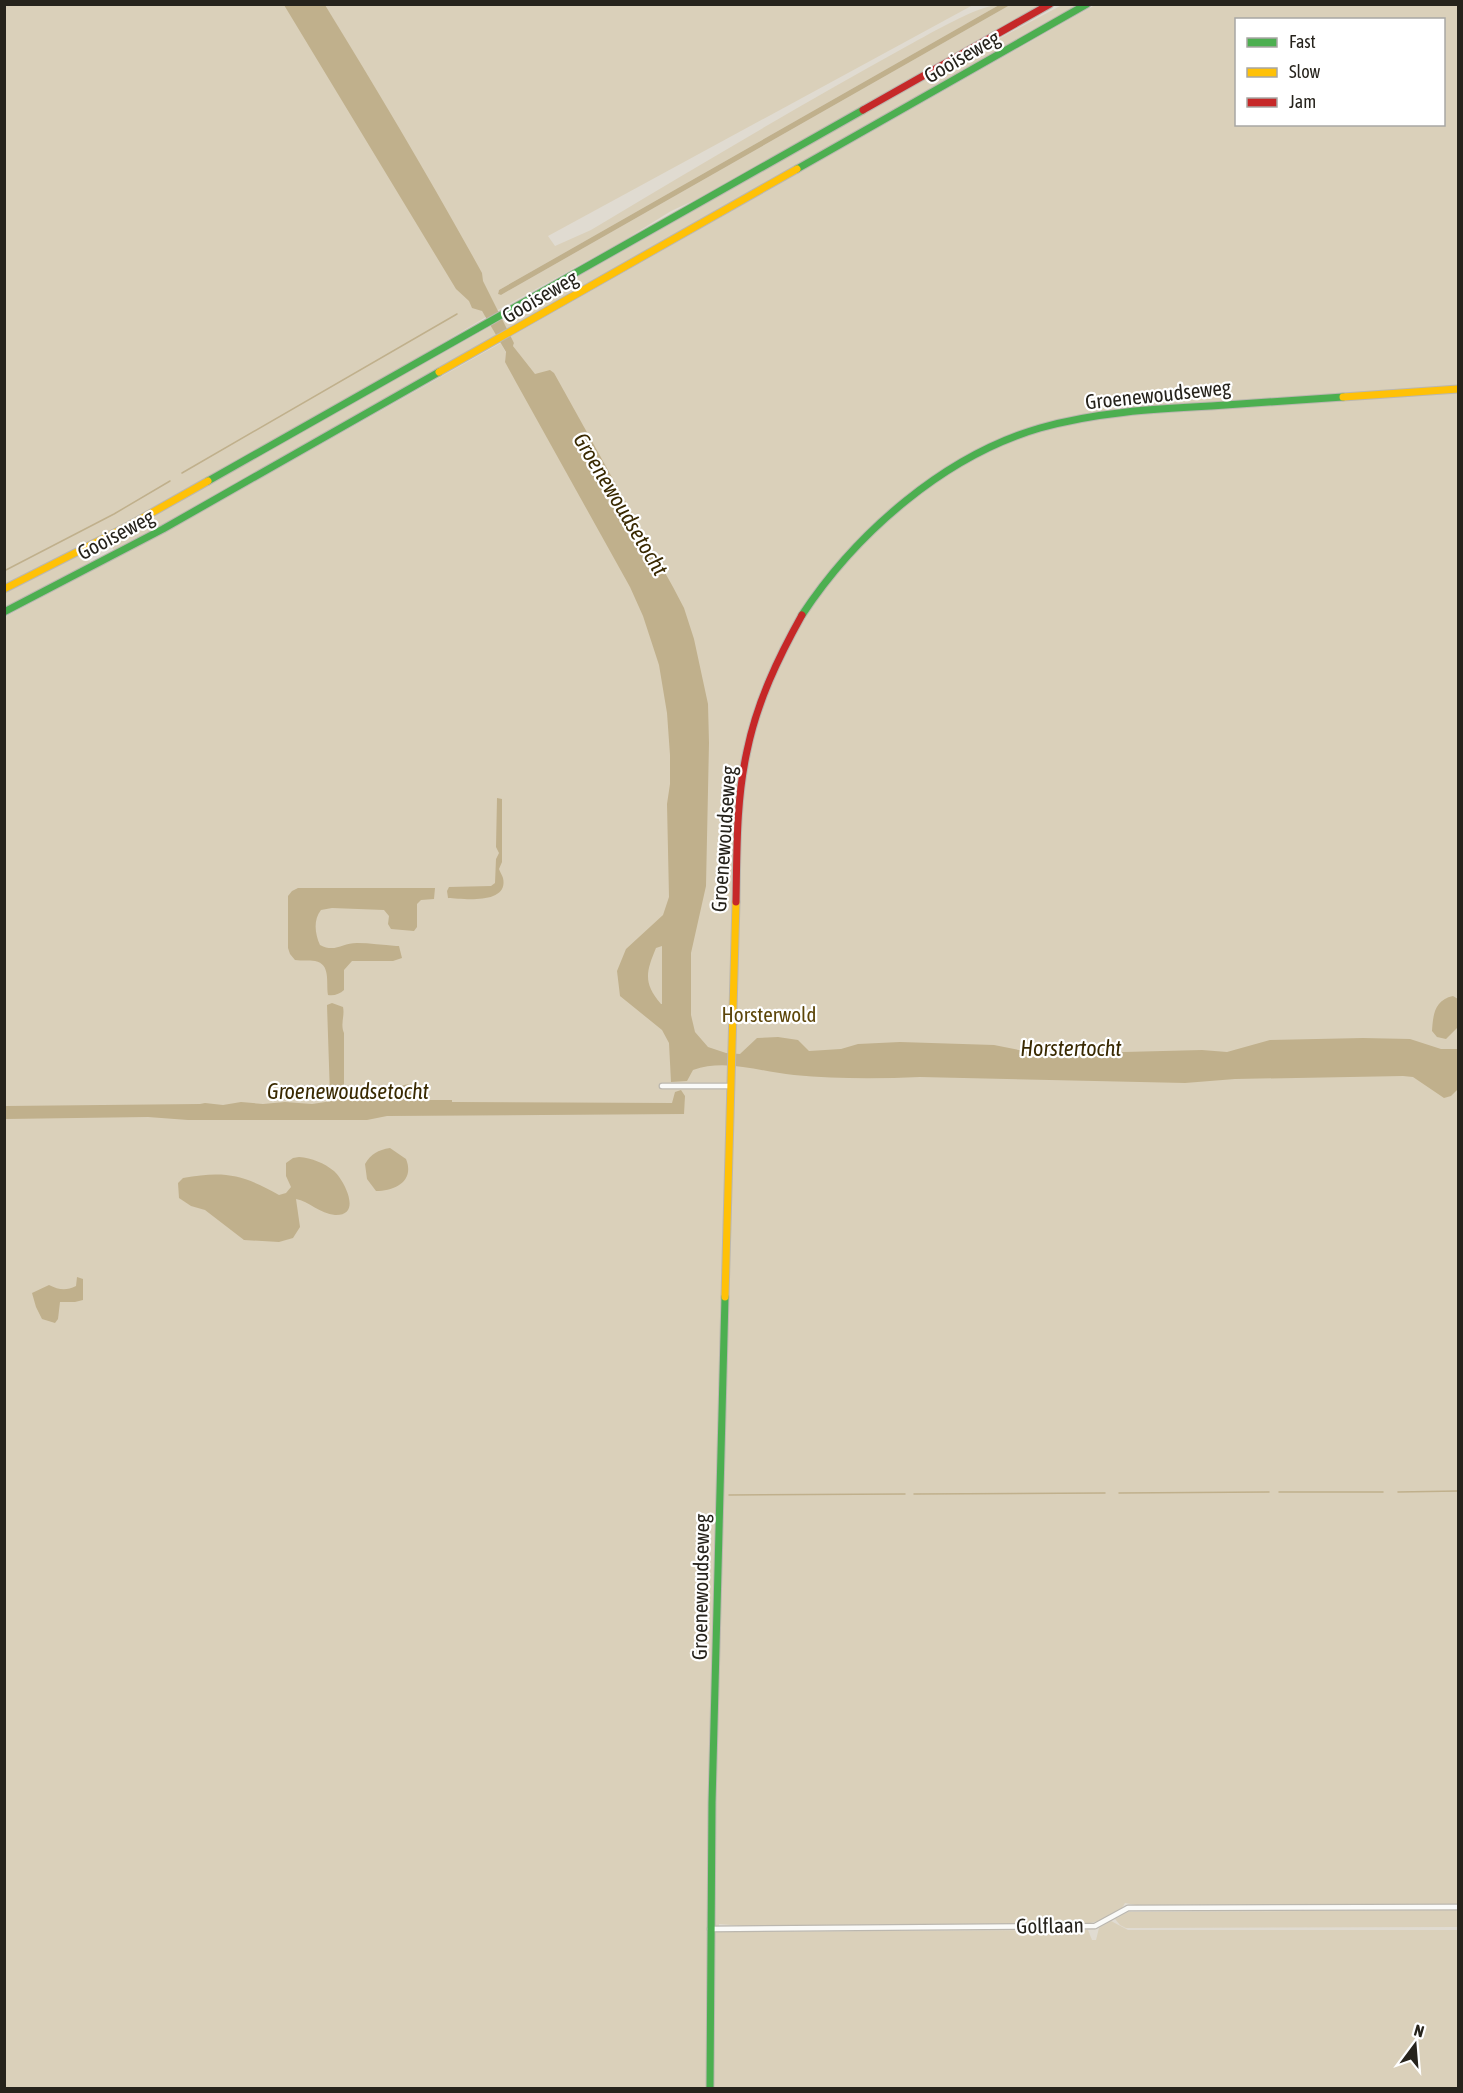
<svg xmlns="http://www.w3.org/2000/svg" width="1463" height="2093" viewBox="0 0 1463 2093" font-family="'Asap Condensed',sans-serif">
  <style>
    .green { fill: #dad0ba; fill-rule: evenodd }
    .water { fill: #c0b08c; fill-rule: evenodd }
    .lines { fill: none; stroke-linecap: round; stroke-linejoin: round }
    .stream { stroke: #c0b08c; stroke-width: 1.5 }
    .street-casing { stroke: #bbb7af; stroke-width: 7 }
    .fast-casing { stroke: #bbb7af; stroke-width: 9 }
    .slow-casing { stroke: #bbb7af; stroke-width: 9 }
    .jam-casing { stroke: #bbb7af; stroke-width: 9 }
    .street { stroke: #fafaf8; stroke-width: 4.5 }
    .fast { stroke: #4caf50; stroke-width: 7 }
    .slow { stroke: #ffc107; stroke-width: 7 }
    .jam { stroke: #c62828; stroke-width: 7 }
    .labels { text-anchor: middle; stroke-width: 4.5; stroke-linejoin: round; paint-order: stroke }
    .street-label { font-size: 21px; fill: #26231c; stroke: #fff }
    .park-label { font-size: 21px; fill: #5d460a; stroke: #fff }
    .water-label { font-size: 22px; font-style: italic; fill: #392901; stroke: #fff }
  </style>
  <rect width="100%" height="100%" fill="#e0dbd1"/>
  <path class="green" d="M4,5h969l-425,231 7,10 36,-16c105,-63 211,-126 318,-185 21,-11 69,-40 90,-40l-500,285 -1,4 3,1 509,-290h32l-347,195 -24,11 -48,30 -127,70 -14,-29 -1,-10 -26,14c8,13 24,18 31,31l-86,51 -282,159 -113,58z
    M1062,5h18l-573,325 -5,-10 446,-254z
    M1095,5h363v1899l-322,1 -11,-2c-7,14 -31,20 -46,22l-335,1 -25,-2 -1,8 360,-2h10l4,10h4l3,-12 12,-7 17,9h330v158h-1453v-1471l182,-97 314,-177 5,10 -1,9h20l-12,-16 1,-3 -4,-6zM1236,20h208v104h-208z
    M491,326l6,10 -382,216 -7,-12z
    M85,552l6,12 -86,43v-14z
    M1458,1910v17l-332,1 -6,-3 -5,-6 13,-7z"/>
  <path class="water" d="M284,5h41c54,88 107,177 157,268l1,8 31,62 -1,3 22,28 15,-4 4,3 119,214 11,21 10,31 14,65 1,39 -3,143 -15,67v62l4,17 13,15 18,6 14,1 17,-16 21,-1 20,3 11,11 32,-2 17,-5 42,-2 94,3 35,7 56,1 117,-3 25,2 43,-12 93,-2 47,1 31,10h17v40l-7,7 -7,2 -31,-21 -10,-1 -168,3 -50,4 -265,-6c-42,2 -85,2 -126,-2 -34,-3 -68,-17 -101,-5l-6,11 -16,1 -2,-39 -7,-13 -42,-34 -3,-25 9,-22 37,-34 6,-18 -2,-93 3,-20v-29l-3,-42 -8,-48 -16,-49 -13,-29 -113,-203 -12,-22 1,-10 -24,-41 -10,-3 -3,-7 -13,-12zM662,946v58h-1c-18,-21 -15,-32 -5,-56z
    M999,5h11l-509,290 -3,-1 1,-4z
    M497,798l5,1v63l-3,7c1,3 3,6 4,9 6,27 -40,21 -55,20l-1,-7 2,-4 42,-1 4,-3 1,-24 3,-6 -3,-6z
    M298,888h137l-1,11 -13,1 -4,4v23l-3,4 -23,-2 -3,-5 1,-8 -5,-6 -52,-2 -11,2c-8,10 -6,24 -1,35 15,8 22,-2 37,-2 13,0 26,2 39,3h3l3,12 -9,3h-41l-8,9v20c-4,4 -10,6 -16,5 -2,-13 3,-31 -13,-34 -6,-1 -13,0 -20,-1l-5,-6 -2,-6v-52l4,-5z
    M1453,996l5,3v28l-12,12 -9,-2 -5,-6c1,-15 2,-31 21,-35z
    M332,1003l11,4c2,9 -3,17 1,26v58l3,5 4,1 2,-5 6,-3 5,2 8,8h14c18,-19 25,-20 44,1h22v2l220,1 3,-11 6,-2 4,6 -1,18 -297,2 -20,4h-179l-40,-3 -143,2v-13l195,-2 5,-1 18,2 18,-3 22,2 22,-2 27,2 20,-3v-4l-2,-2 -3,-90z
    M390,1148l16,11c9,22 -11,32 -30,32l-9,-12 -2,-15c6,-10 13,-14 25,-16z
    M299,1157c13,1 25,6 35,14 10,9 29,45 1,44 -15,-1 -26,-14 -39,-16l4,28 -7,11 -14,4 -35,-2 -39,-30 -14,-4 -12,-8 -1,-15 5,-5c41,-7 59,-4 96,17l7,-2 5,-6 -5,-11v-13l7,-5z
    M77,1277l6,2v21l-8,2h-15l-2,17 -3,4 -13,-4 -6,-12 -4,-14 17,-8c10,5 17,6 27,1z"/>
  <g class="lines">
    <path class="stream" d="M182,473l275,-159
      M4,571l110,-57 56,-33
      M1279,1492h104
      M1398,1492l60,-1
      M1119,1493l150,-1
      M914,1494l191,-1
      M729,1495l176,-1"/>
    <g class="street-casing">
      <path id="street" d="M662,1086h69
        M710,1929l385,-3 33,-18 330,-1"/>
    </g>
    <g class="fast-casing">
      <path id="fast" d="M797,169l290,-165
        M208,481l655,-371
        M4,612l159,-83 276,-157
        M802,615c54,-82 142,-159 238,-187 56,-16 114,-19 171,-22 44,-3 88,-6 132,-9
        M710,2088l2,-285 13,-506"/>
    </g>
    <g class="slow-casing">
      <path id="slow" d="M439,372l358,-203
        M1343,397l115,-8
        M4,589l126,-64 78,-44
        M725,1297l11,-395"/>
    </g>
    <g class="jam-casing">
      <path id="jam" d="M863,110l187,-106
        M736,902c1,-51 0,-101 11,-151 10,-49 31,-93 55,-136"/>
    </g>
    <use href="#street" class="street"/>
    <use href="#fast" class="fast"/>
    <use href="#slow" class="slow"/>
    <use href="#jam" class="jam"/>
  </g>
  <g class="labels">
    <g class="street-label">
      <text transform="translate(962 57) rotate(-30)" y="7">Gooiseweg</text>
      <text transform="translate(540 297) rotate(-30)" y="7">Gooiseweg</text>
      <text transform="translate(1158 395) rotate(-6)" y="7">Groenewoudseweg</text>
      <text transform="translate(116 535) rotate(-28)" y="7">Gooiseweg</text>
      <text transform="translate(724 839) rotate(-86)" y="7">Groenewoudseweg</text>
      <text transform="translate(701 1587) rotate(-89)" y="7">Groenewoudseweg</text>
      <text transform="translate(1050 1926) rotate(-1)" y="7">Golflaan</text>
    </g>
    <g class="park-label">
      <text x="769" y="1022">Horsterwold</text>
    </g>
    <g class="water-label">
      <text transform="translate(621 504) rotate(59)" y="8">Groenewoudsetocht</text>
      <text x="1071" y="1056">Horstertocht</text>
      <text x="348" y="1099">Groenewoudsetocht</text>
    </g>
  </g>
  <rect width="1463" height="2093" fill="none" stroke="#26231c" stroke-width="12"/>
  <rect x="1235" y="18" width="210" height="108" fill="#ffffff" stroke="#a8a7a4" stroke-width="1.5"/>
  <rect x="1247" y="38" width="30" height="9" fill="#4caf50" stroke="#a8a7a4" stroke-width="1.5"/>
  <text x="1289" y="48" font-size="18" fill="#26231c">Fast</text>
  <rect x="1247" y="68" width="30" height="9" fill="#ffc107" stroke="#a8a7a4" stroke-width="1.5"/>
  <text x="1289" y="78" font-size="18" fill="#26231c">Slow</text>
  <rect x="1247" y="98" width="30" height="9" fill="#c62828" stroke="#a8a7a4" stroke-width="1.5"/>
  <text x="1289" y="108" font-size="18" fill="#26231c">Jam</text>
  <g transform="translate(1415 2045) rotate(16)" stroke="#ffffff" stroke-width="4.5" paint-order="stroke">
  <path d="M0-4.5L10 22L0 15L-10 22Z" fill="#26231c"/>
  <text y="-9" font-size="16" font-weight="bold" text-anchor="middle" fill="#26231c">N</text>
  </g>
</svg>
